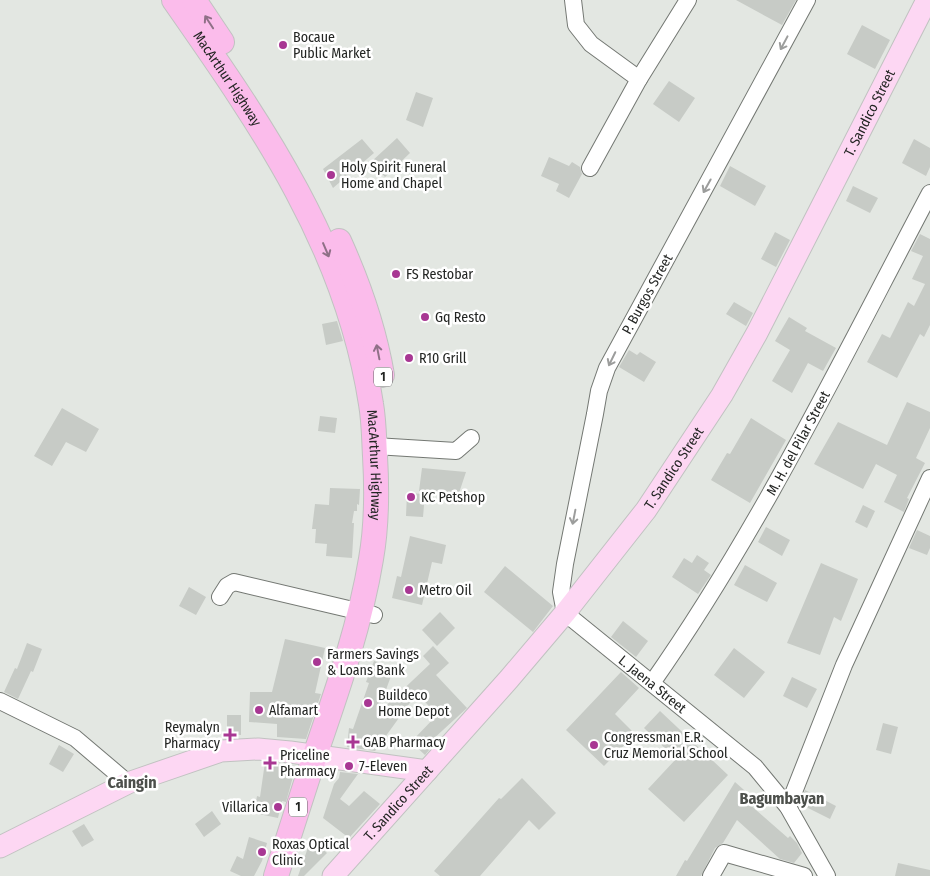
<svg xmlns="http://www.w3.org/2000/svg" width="930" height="876" viewBox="0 0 930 876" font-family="'Fira Sans Condensed',sans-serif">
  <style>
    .building { fill: #c7cbc6 }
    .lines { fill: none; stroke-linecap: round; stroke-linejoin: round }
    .minor-casing { stroke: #747873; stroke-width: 18 }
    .major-casing { stroke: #c1c2c1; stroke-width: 23 }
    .highway-casing { stroke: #c1c2c1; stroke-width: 26 }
    .minor { stroke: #fff; stroke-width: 16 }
    .major { stroke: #fdd7f3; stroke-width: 21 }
    .highway { stroke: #fbbceb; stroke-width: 24 }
    .oneway { stroke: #8f7087 }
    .oneway2 { stroke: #9c9d9c }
    .poi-dot { fill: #a83793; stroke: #fff; stroke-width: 2 }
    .labels { text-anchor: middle; stroke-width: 5; stroke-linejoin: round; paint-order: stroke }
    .shield { fill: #fff; stroke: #656665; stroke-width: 1 }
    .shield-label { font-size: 12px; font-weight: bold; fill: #232523 }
    .poi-label { font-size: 14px; fill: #232523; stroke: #fff; text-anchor: start }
    .street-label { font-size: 14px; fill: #232523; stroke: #fff }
    .quarter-label { font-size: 16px; font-weight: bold; fill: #4c4f4b; stroke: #fff }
  </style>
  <rect width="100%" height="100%" fill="#e3e7e2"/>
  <path class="building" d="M736,0h60l-14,25z
    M862,25l28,15 -15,29 -28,-15z
    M669,81l26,17 -16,24 -26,-18z
    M416,92l17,6 -10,29 -17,-7z
    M397,138l13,15 -25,24 -14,-15z
    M362,139l12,14 -41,35 -10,-19z
    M914,139l16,9v19l-4,9 -24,-13z
    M549,157l20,9 3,-4 8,5 2,7 -13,24 -13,-7 3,-7 -18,-8z
    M730,166l36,20 -11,20 -35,-20z
    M853,186l25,12 -8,15 -24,-12z
    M775,232l15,8 -14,27 -15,-8z
    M920,234l10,5v86l-6,12 -4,-3 -23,44 -30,-16 15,-28 8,4 18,-36 6,4 11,-22 -13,-5 11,-23 -12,-5z
    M734,302l19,11 -7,13 -20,-12z
    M789,317l18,11 -2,3 31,17 -13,23 -15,-8 -16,30 -20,-12 18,-31 -15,-9z
    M337,321l6,20 -17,4 -4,-21z
    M629,350l8,5 3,-3 16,10 -12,20 -25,-15z
    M907,402l23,10v16l-14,30 9,5 -18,35 2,1 -5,13 -20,-10 13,-27 -21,-11 -13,25 -49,-25 24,-42 49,23z
    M62,408l37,21 -13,23 -20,-10 -14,24 -18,-10z
    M320,416l17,2 -2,15 -17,-2z
    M751,418l35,22 -36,63 -39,-23 16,-27 3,1z
    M422,468l44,4 -8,24 -39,-5z
    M330,488l30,1 -1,16 -2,-1v7h-3l-2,12h2l-2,35 -26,-2 1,-12 -12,-1 1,-14h-4l3,-25 14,1z
    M407,493l18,1 -2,23 -17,-1z
    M863,505l12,6 -8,17 -12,-6z
    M766,527l24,13 -8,16 -24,-14z
    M917,530l13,6v12l-3,7 -18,-7z
    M410,536l36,9 -4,19 -10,-2 -10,43 -30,-7 5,-22 4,1z
    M697,555l12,8 -5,7 7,5 -13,19 -26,-17 12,-19 8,5z
    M821,563l37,16 -17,42 -7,-4 -14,38 -33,-12z
    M745,565l32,18 -10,19 -33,-17z
    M505,566l48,40 -20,26 -49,-40z
    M189,587l17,10 -10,18 -17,-9z
    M440,612l15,16 -18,18 -15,-16z
    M623,621l25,20 -12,16 -25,-20z
    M285,639l40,9 -10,45 6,1 -15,45 -29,-2v-13l-28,-2 1,-30h22z
    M27,643l15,6 -9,23 -2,-1 -13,28 -14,-7 11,-24 2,1z
    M433,646l16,17 -13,12 31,33 -36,33 3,3 -9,11 -14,-13 26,-27 -20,-22 -42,58 -28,-4 2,-19 4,1 16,-46 -3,-1 8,-21 20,7 -17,46 53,-50 -7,-8z
    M734,648l31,24 -21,26 -30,-23z
    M621,672l18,16 -24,26 20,20 -31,32 -38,-36z
    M792,677l25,12 -10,19 -24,-12z
    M660,711l68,64 -44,47 -36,-33 28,-30 -32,-31z
    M227,715h14v20l-14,-1z
    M883,723l15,4 -7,27 -15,-4z
    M59,745l15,9 -11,18 -14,-8z
    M265,762l31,4 -10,36 -4,-1 -4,17 -24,-5 3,-17 3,1z
    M340,772l18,2 -18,25 9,7 15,-15 16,13 -31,34 -26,-20 11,-34 5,-6z
    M522,778l34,35 -17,17 -10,-10 -49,56h-40l-6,-5 65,-73 2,1z
    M735,782l18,16 -5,5 40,35 2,-2 7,7 5,10 -8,10 -14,-4 -43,-39 -14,23 -8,5 -14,28h-25l9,-16 2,1z
    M805,790l31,16 -6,13 -30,-15z
    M212,811l9,13 -17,13 -9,-13z
    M84,824l10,16 -12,7 -10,-16z
    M249,837l18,6 -5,18 -8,15h-13l-11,-5 7,-15 6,3z
    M311,839l16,14 -23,23h-6z
    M898,863l32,7v6h-35z"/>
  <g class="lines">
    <g class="minor-casing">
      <g id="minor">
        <path d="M573,0l3,25 15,19 48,35"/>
        <path id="s1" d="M807,0l-200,368 -8,23 -4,23 -30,150 -4,28 4,21 190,154 33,40 39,69"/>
        <path d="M590,168l49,-89 49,-79"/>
        <path d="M375,446l81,5 15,-13"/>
        <path d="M220,597l7,-11 7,-4 140,33"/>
        <path id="s2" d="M652,683c108,-154 190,-324 278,-490"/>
        <path d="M0,701l75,37 53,45"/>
        <path d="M788,807l56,-142 86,-187"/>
        <path d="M711,876l13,-23 80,23"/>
      </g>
    </g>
    <g class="major-casing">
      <g id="major">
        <path d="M0,847l128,-64 93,-32 37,-2 32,3 137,19"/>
        <path id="s3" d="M333,876l176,-197 56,-66 81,-103 76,-115 35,-62 170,-333"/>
      </g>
    </g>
    <g class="highway-casing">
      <g id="highway">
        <path id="s4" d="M174,0c88,126 173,247 197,404 3,17 3,34 4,52 2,34 2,69 -4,103 -11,67 -34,132 -56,196 -13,40 -26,81 -39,121"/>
        <path d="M194,0l28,42"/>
        <path d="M339,241c20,44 35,87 43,134"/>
      </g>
    </g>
    <use href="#minor" class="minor"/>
    <use href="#major" class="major"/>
    <use href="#highway" class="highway"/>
  </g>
  <defs><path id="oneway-shaft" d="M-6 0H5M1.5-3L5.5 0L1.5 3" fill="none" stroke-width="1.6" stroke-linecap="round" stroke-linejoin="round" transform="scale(1.25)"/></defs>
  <g class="oneway">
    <use href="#oneway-shaft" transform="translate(209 22) rotate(-123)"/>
    <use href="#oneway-shaft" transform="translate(326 250) rotate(67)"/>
    <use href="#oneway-shaft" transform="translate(378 352) rotate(-101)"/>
  </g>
  <g class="oneway2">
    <use href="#oneway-shaft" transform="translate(784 43) rotate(118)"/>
    <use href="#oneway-shaft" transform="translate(707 186) rotate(119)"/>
    <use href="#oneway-shaft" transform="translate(612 359) rotate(116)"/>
    <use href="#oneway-shaft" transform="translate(574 517) rotate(101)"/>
  </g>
  <g class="poi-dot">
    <circle cx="283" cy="45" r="5"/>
    <circle cx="331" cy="175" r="5"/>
    <circle cx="396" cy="274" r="5"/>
    <circle cx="425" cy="317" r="5"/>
    <circle cx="409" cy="358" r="5"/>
    <circle cx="411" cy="497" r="5"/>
    <circle cx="409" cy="590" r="5"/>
    <circle cx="317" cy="662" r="5"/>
    <circle cx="368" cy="703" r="5"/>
    <circle cx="259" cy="710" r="5"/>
    <path d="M227.5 727.5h5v5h5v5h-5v5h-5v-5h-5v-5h5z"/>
    <path d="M350.5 734.5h5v5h5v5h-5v5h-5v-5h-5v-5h5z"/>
    <circle cx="594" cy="745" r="5"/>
    <path d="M267.5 755.5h5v5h5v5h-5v5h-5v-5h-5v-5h5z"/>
    <circle cx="349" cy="766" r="5"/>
    <circle cx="278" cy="807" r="5"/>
    <circle cx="262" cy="852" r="5"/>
  </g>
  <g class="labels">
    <g class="shield">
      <rect x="374" y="367.5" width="18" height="19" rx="4"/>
      <rect x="289" y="797.5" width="18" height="19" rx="4"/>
    </g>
    <g class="shield-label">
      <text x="383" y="381">1</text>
      <text x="298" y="811">1</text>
    </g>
    <g class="poi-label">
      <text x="293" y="42">Bocaue<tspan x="293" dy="16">Public Market</tspan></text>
      <text x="341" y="172">Holy Spirit Funeral<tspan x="341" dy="16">Home and Chapel</tspan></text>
      <text x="406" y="279">FS Restobar</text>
      <text x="435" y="322">Gq Resto</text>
      <text x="419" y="363">R10 Grill</text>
      <text x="421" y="502">KC Petshop</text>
      <text x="419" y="595">Metro Oil</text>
      <text x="327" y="659">Farmers Savings<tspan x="327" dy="16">&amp; Loans Bank</tspan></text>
      <text x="378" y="700">Buildeco<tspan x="378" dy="16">Home Depot</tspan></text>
      <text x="269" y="715">Alfamart</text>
      <text x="220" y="732" text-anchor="end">Reymalyn<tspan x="220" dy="16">Pharmacy</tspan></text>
      <text x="604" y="742">Congressman E.R.<tspan x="604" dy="16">Cruz Memorial School</tspan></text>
      <text x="363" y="747">GAB Pharmacy</text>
      <text x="280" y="760">Priceline<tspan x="280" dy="16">Pharmacy</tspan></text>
      <text x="359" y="771">7-Eleven</text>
      <text x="268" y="812" text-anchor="end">Villarica</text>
      <text x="272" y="849">Roxas Optical<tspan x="272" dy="16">Clinic</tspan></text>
    </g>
    <g class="street-label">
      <text dy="5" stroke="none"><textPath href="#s4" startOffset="95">MacArthur Highway</textPath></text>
      <text dy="5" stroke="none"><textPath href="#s3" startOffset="938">T. Sandico Street</textPath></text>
      <text transform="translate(647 294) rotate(-61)" y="5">P. Burgos Street</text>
      <text dy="5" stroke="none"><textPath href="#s2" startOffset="281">M. H. del Pilar Street</textPath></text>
      <text dy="5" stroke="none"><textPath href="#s4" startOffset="515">MacArthur Highway</textPath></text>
      <text dy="5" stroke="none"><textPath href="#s3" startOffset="532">T. Sandico Street</textPath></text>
      <text dy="5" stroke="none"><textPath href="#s1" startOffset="782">L. Jaena Street</textPath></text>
      <text dy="5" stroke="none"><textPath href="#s3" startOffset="98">T. Sandico Street</textPath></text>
    </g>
    <g class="quarter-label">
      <text x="132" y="788">Caingin</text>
      <text x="782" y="804">Bagumbayan</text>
    </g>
  </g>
</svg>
